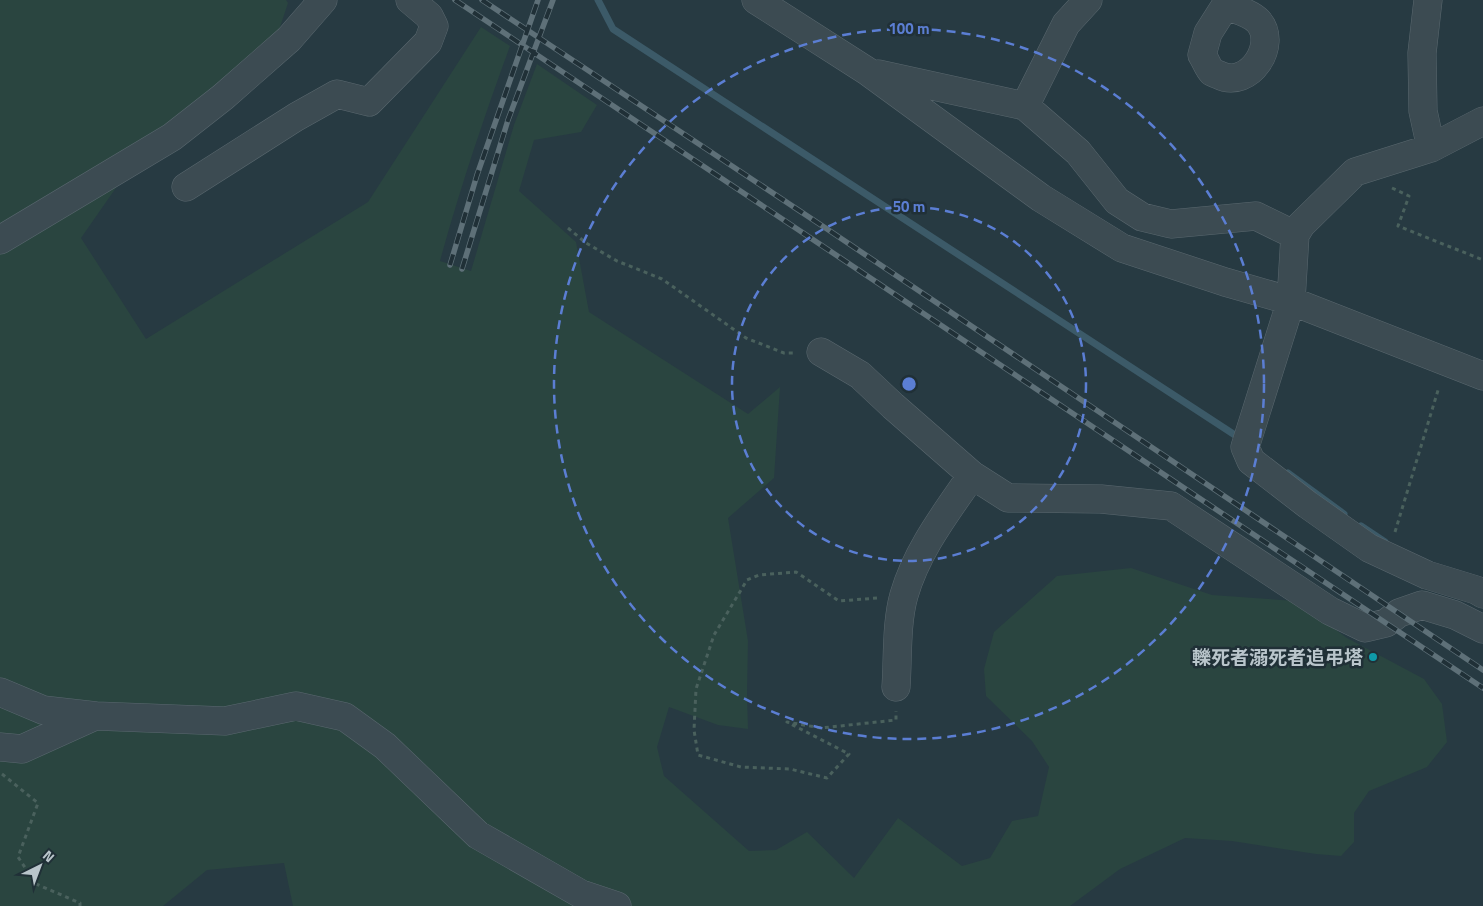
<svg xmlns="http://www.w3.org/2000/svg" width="1483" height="906" viewBox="0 0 1483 906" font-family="'Titillium Web','Noto Sans JP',sans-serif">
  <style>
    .green { fill: #2a4540 }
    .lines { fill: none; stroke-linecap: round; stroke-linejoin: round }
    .stream { stroke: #3c5a68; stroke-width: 7 }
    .minor-casing { stroke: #5a686f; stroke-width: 29 }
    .path { stroke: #4a615d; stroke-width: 3; stroke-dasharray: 4 4; stroke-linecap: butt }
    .minor { stroke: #3c4b52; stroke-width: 28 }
    .rail-casing { stroke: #5e7078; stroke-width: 5.5 }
    .rail { stroke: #203037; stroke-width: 4; stroke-dasharray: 11; stroke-linecap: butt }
    .ring { fill: none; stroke: #5b7ed3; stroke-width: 2.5; stroke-dasharray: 9 6 }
    .culture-dot { fill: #0f9aa8; stroke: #203037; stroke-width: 2 }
    .labels { text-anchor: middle; stroke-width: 5; stroke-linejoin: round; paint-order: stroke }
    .poi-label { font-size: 19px; font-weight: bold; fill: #b9c5cb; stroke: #203037; text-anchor: end }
    .centre { fill: #5b7ed3; stroke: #203037; stroke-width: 2.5 }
    .ring-label { font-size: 15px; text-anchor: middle; font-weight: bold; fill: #5b7ed3; stroke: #203037; stroke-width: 5; stroke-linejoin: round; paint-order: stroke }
  </style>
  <rect width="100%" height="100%" fill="#273a42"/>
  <path class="green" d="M0,0h286l2,3 -18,54 -28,37 -17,19 -98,59 -46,66 65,101 222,-137 113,-175 29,19c-26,71 -50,142 -70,215l31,10 43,-146 23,-61 60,41 -16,27 -47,8 -15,51 57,51 13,70 159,102 32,-27 -6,91 -46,40 20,123 -1,53 1,35 -30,-4 -49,-18 -12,40 7,29 85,75 27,-1 31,-18 47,46 44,-60 64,48 28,-8 22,-37 26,-5 11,-49 -17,-26 -46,-45 -2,-27 10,-37 63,-56 74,-8 81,27 84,6 51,37 77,41 18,25 5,38 -20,25 -58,24 -15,22v29l-13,14 -25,-2 -84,-13 -47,-3 -65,31 -50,37h-777l-9,-43 -77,7 -44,36h-163z"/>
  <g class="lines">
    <path class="stream" d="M598,0l15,29 628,410
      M1288,473l56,41
      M1361,526l24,16"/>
    <g class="minor-casing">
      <path id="minor" d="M756,0l111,71 174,127 81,50 103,34 66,19 192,75
        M1428,0l-6,53 1,58 8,37
        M1226,6c11,4 24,7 32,15 21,23 -9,69 -39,54 -3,-1 -5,-2 -7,-3 -4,-4 -7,-13 -10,-17l6,-22 21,-33
        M878,74l147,32 53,46 39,49 25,16 29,7 85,-8 39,19
        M1025,106l41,-82 22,-24
        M1483,121l-52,27 -76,24 -54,53 -6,10 -4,66 -46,146 6,14 57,44 61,43 58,27 49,15 7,4
        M186,187l110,-70 41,-23 32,8 59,-60 6,-16 -5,-10 -19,-16
        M0,240l172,-103 51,-40 66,-58 34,-39
        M821,352l39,23 33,31 79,69 36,23 93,1 70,7 159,105 35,17 21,-5 13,-10 23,-8 33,10 28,14
        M896,687c2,-28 0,-64 8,-92 13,-45 42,-82 68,-120
        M0,692l43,18 53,6 129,5 71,-15 49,11 40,29 93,89 103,59 36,12
        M0,747l22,2 73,-33"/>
    </g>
    <path class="path" d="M1392,188l17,8 -11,30 85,34
      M568,228l18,15 31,18 45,18 84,59 38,15h11
      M1395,532l44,-145
      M877,598l-38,3 -43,-29 -37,3 -12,5 -33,55 -18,54 -2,41 4,25 43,12 49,2 37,9 22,-24 -62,-32 34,6 75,-8v-9
      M2,774l36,29 -20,54 18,27 44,19v3"/>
    <use href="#minor" class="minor"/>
    <g class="rail-casing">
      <path id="rail" d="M455,0l1028,688
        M482,0l348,231 653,439
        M450,265l27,-90 61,-175
        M462,269l46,-149 45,-120"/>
    </g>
    <use href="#rail" class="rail"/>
  </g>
  <g class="ring">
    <circle cx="909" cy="384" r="177"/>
    <circle cx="909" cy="384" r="355"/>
  </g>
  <circle class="culture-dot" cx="1373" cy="657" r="5"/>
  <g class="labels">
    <g class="poi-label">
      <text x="1363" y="664">轢死者溺死者追弔塔</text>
    </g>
  </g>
  <circle cx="909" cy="384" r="8" class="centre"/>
  <g class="ring-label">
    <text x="909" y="34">100 m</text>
    <text x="909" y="212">50 m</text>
  </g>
  <g transform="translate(40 866) rotate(42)" stroke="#203037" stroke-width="4" paint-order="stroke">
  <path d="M0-4L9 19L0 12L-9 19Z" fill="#b9c5cb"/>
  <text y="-8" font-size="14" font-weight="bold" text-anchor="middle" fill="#b9c5cb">N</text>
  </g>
</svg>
